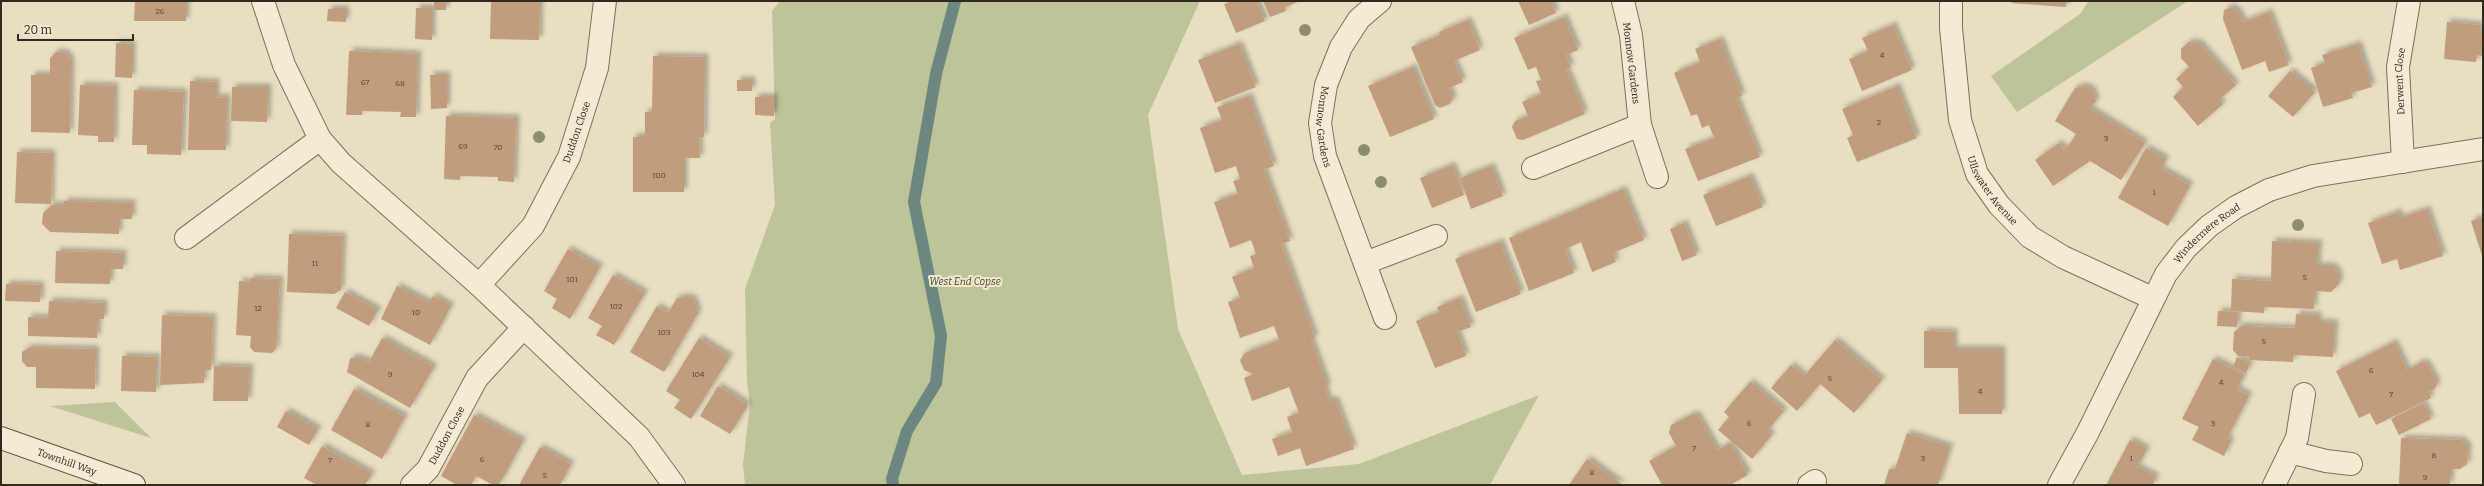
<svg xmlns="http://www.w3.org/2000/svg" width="2484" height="486" viewBox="0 0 2484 486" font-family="Bitter,serif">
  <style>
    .green { fill: #bdc498 }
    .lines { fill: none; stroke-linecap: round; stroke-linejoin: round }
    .stream { stroke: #6c8782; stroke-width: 12 }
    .building { fill: #c19c7d; filter: url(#shadow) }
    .street-casing { stroke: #7f705c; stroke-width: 24 }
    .secondary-casing { stroke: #61513f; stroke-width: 24 }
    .street { stroke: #f4ebd4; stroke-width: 22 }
    .secondary { stroke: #f4ebd4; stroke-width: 22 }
    .tree { fill: #8c8d6d }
    .labels { text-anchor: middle; stroke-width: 4; stroke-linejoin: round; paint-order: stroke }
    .number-label { font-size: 8px; fill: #554536 }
    .street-label { font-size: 10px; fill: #31281e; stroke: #f0e8d1 }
    .park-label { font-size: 10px; font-style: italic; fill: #414b27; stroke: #f0e8d1 }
  </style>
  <defs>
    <filter id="shadow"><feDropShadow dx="3.5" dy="-3.5" stdDeviation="2" flood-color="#0004"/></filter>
  </defs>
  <rect width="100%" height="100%" fill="#e8dec2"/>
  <path class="green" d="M780,1h420l-52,114 30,214 64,146 117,-11 180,-69 -49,90h-745l-2,-21 7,-59 -3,-24 -2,-92 30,-84 -5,-82 5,-4 -3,-108z
    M2089,1h99l-171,111 -26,-36 89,-62z
    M115,402l36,36 -101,-32z"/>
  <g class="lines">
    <path class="stream" d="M893,485l-1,-6 15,-48 29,-48 5,-47 -27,-134 22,-128 19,-73"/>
  </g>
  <path class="building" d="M135,1h51v20h-52z
    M434,1h12v9h-12z
    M483,1h57l-1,39 -49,-1 1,-37z
    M1232,1h24l9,20 -29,12 -12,-29z
    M1263,1h37l-15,6 1,4 -16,6z
    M1518,1h33l5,12 -27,12z
    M2012,1h55l-1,6 -55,-4z
    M2232,7l7,6 4,9 26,-10 20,53 -20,7 -4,-11 -23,9 -19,-51 1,-9z
    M416,8h16v32l-17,-1z
    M328,9h18v13l-19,-1z
    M1564,17l14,33 -12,5 5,12 -5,2 19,45 -62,26 -6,-1 -5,-12 3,-6 13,-5 -6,-14 19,-8 -5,-13 5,-1 -5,-13 -8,3 -14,-32z
    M1468,20l12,30 -26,11 9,21 -14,6 4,10 -3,6 -10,4 -5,-3 -24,-58 29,-12 -1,-3z
    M2447,22l33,3v10l3,-2v23l-6,-1 -1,7 -32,-3z
    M1893,25l19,45 -50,21 -13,-32 19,-8 -6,-13z
    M1720,39l22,57 -6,2 24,59 -62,24 -13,-32 29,-11 -5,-13 -7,3 -5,-14 -6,2 -17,-43 26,-11 -5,-13z
    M2189,42l10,1 37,42 -17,15 4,4 -25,22 -25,-29 10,-10 -7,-8 13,-12 -8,-9v-9z
    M116,43l16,1v34l-17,-1z
    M1239,44l17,43 -41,16 -17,-43z
    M2358,44l14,43 -21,6 2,5 -30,9 -12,-39 14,-5 -3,-8z
    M349,51l69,3 -2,63h-16l1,-5 -39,-1v4h-16z
    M56,52l9,1 6,7 -1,73 -39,-1v-57h19v-17z
    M653,56l52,1 -1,80h-5l1,21h-16v34h-51v-55l12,-1v-24h7z
    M1413,67l21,52 -44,18 -22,-51z
    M2290,71l25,21 -22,25 -25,-21z
    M430,75h17v33l-16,1z
    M737,80h15v11h-15z
    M190,81l26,1v16l11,-1 -1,53h-38z
    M80,85l35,1 -1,56h-16v-6l-20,-1z
    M1897,86l20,52 -60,24 -10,-24 6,-3 -11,-26z
    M2085,86l8,5 3,10 -6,8 55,34 -24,37 -31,-19 -37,25 -18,-26 24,-17 5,6 5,-4 7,-11 -21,-13 20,-33z
    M232,87h36l-1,35 -36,-1z
    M134,90l50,2 -3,63 -34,-1v-9h-15z
    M1249,96l25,70 -10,4 26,71 -9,3 34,94 -4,2 17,47 -3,1 4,13 6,-2 19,50 -48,17 -6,-18 -22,8 -6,-17 20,-7 -5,-15 12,-4 -10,-26 -37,14 -8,-23 9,-4 -9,-4 -4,-10 5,-7 34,-13 -5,-14 -34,12 -12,-36 12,-4 -8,-21 22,-9 -4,-12 6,-2 -5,-14 -21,8 -16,-46 24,-8 -5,-13 7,-2 -4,-13 -21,7 -15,-45 22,-8 -5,-13z
    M755,97h19v19l-19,-1z
    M446,116l70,2 -2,64 -16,-1v-4l-38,-1v4l-16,-1z
    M2146,148l20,11 -5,10 29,16 -22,41 -50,-28z
    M17,152l35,1 -1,51 -36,-1z
    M1452,165l12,30 -32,13 -12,-30z
    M1491,166l12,30 -32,13 -11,-31z
    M1750,176l13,31 -47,19 -13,-31z
    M1623,189l21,51 -31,13 3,9 -24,10 -11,-30 -16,7 9,24 -45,18 -20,-53z
    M64,201l68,2v16h-13v15l-69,-2 -8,-8 1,-11 9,-8h12z
    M2427,209l16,47 -43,14 -3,-11 -15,5 -14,-41 30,-11 2,6z
    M2483,217v42l-12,-38z
    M1684,223l13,32 -15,6 -12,-32z
    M289,234l54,2 -2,54 -7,4 -47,-2z
    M2272,241l47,2 -2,23h15l7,8v10l-8,8 -16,-1 -1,18 -50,-2v6l-33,-2 1,-32 39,2z
    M1500,242l21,52 -45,18 -21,-53z
    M568,249l32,18 -30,52 -18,-11 5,-9 -13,-8z
    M56,251l67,2v16h-13v15l-55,-1z
    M613,275l32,18 -31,52 -18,-10 6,-9 -14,-8z
    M251,278l29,1 -4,70 -4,4 -18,-1 -4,-5 1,-11 -15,-1 3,-54 11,1z
    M6,284l35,1 -1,17 -35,-1z
    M397,286l32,17 4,-7 18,10 -21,39 -49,-26z
    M345,292l33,18 -9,16 -33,-18z
    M688,297l6,3 4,13 -34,59 -34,-20 27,-46 11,7 9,-15z
    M1460,298l11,29 -14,5 9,24 -31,12 -19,-47 23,-9 -2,-5z
    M49,301l55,2v16h-6l-1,19 -69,-2v-19l20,1z
    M2218,311l20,1 -1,15 -20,-1z
    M2296,314l22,1v7l17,1 -2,34 -40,-2v7l-44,-2v-4h-11l-5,-6 1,-18 7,-6 54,2z
    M162,315l51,2 -2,53h-7v13l-44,2z
    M1924,331l30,1v17h48v65h-43l-1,-46h-34z
    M382,338l52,29 -24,41 -63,-36 3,-13 6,-2 13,5z
    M699,338l31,19 -39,62 -17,-11 6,-8 -14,-9z
    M1835,340l47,40 -28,33 -34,-29 -23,27 -26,-23 20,-23 13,11z
    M2394,342l13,28 15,-8 5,2 10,19 -2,6 -7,3 3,6 -55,27 -6,-12 -11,5 -23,-47z
    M29,348l67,1 -1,40 -59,-1v-21h-9l-5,-6v-9z
    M122,356l35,1 -1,35 -35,-1z
    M2237,357l13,6 -4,10 -13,-6z
    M2213,359l31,16 -7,14 12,7 -22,42 4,2 -7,16 -32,-16 7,-13 -17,-8z
    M214,366l36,1 -2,34h-35z
    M1750,382l34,29 -17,20 5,4 -20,24 -34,-29 11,-13 -5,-5z
    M718,386l30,19 -18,29 -30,-18z
    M354,389l51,28 -23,42 -51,-29z
    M2423,403l8,16 -32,16 -8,-16z
    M286,411l32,18 -9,16 -32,-18z
    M1693,414l5,2 19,34 13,-7 18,32 -18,10h-68l-13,-24 27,-15 -7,-13 2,-8z
    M474,415l49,26 -24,44h-6l-17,-9 -5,9h-14l-16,-9z
    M1907,433l43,14 -12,38h-54l5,-16h6z
    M2401,438l60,2 7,6 -1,18 -7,5h-9l-1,16h-51z
    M2130,440l17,9 -10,18 19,10 -3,6 3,2h-50z
    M322,446l50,28 -7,11h-48l-13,-7z
    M540,447l31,17 -11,21h-41z
    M1587,459l36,26h-54z"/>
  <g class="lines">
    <g class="street-casing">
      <g id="street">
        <path d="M263,1l21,64 36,74 21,24 138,122"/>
        <path d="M605,1l-8,67 -28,89 -36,69 -54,59 160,152 35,48"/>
        <path id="s1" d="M1380,1l-21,18 -18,28 -15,38 -6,38 5,33 60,162"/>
        <path id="s2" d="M1951,1v27l9,92 17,54 22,31 31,32 33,20 89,41"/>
        <path d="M1640,125l17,52"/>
        <path id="s3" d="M2403,162l-5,-95 11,-66"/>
        <path d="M1533,168l107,-43 -9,-90 -8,-34"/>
        <path d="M186,238l134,-99"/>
        <path d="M1365,263l71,-27"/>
        <path d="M2290,452l36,9 25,3"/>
        <path id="s4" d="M412,485l16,-16 49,-91 47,-51"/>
        <path d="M1809,485l6,-4"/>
        <path id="s5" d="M2059,485l29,-53 78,-158 20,-26 23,-22 27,-19 33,-17 44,-14 170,-27"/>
        <path d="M2274,485l23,-47 7,-44"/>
      </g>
    </g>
    <g class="secondary-casing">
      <g id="secondary">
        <path id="s6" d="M1,438l133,47"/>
      </g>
    </g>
    <use href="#street" class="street"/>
    <use href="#secondary" class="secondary"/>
  </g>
  <g class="tree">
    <circle cx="1305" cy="30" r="6"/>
    <circle cx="539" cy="137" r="6"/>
    <circle cx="1364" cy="150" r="6"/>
    <circle cx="1381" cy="182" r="6"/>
    <circle cx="2298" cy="225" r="6"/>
  </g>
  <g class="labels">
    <g class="number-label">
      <text x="160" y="14">26</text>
      <text x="1882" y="58">4</text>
      <text x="365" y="85">67</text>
      <text x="400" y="86">68</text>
      <text x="1879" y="125">2</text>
      <text x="2106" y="141">3</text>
      <text x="463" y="149">69</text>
      <text x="498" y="150">70</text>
      <text x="659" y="178">100</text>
      <text x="2154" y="195">1</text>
      <text x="315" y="266">11</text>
      <text x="2305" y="280">5</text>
      <text x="572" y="282">101</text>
      <text x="616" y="309">102</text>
      <text x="258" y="311">12</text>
      <text x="416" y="315">10</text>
      <text x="664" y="335">103</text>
      <text x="2264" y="344">5</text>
      <text x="2371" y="373">6</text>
      <text x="390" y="377">9</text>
      <text x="698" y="377">104</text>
      <text x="1830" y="381">5</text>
      <text x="2221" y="385">4</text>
      <text x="1980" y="394">4</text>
      <text x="2391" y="397">7</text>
      <text x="1749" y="426">6</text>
      <text x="2213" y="426">3</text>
      <text x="368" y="427">8</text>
      <text x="1694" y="451">7</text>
      <text x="2434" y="458">8</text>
      <text x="1923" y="461">3</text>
      <text x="2131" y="461">1</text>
      <text x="482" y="462">6</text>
      <text x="330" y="463">7</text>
      <text x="1592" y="475">8</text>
      <text x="545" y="478">5</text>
      <text x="2425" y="480">9</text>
    </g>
    <g class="street-label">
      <text transform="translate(1632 63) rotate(83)" y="4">Monnow Gardens</text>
      <text dy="4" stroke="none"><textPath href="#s3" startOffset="81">Derwent Close</textPath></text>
      <text dy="4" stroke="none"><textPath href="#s1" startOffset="144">Monnow Gardens</textPath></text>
      <text transform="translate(576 132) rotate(-71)" y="4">Duddon Close</text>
      <text dy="4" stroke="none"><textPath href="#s2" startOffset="198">Ullswater Avenue</textPath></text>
      <text dy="4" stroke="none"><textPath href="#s5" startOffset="295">Windermere Road</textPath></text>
      <text dy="4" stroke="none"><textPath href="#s4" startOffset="61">Duddon Close</textPath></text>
      <text dy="4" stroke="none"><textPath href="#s6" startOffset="70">Townhill Way</textPath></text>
    </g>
    <g class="park-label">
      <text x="965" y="285">West End Copse</text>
    </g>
  </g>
  <rect width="2484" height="486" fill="none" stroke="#31281e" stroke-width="4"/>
  <path d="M18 34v6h115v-6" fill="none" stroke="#31281e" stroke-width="2"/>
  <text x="24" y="34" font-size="12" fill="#31281e" stroke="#f0e8d1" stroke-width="3" paint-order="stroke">20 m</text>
</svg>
